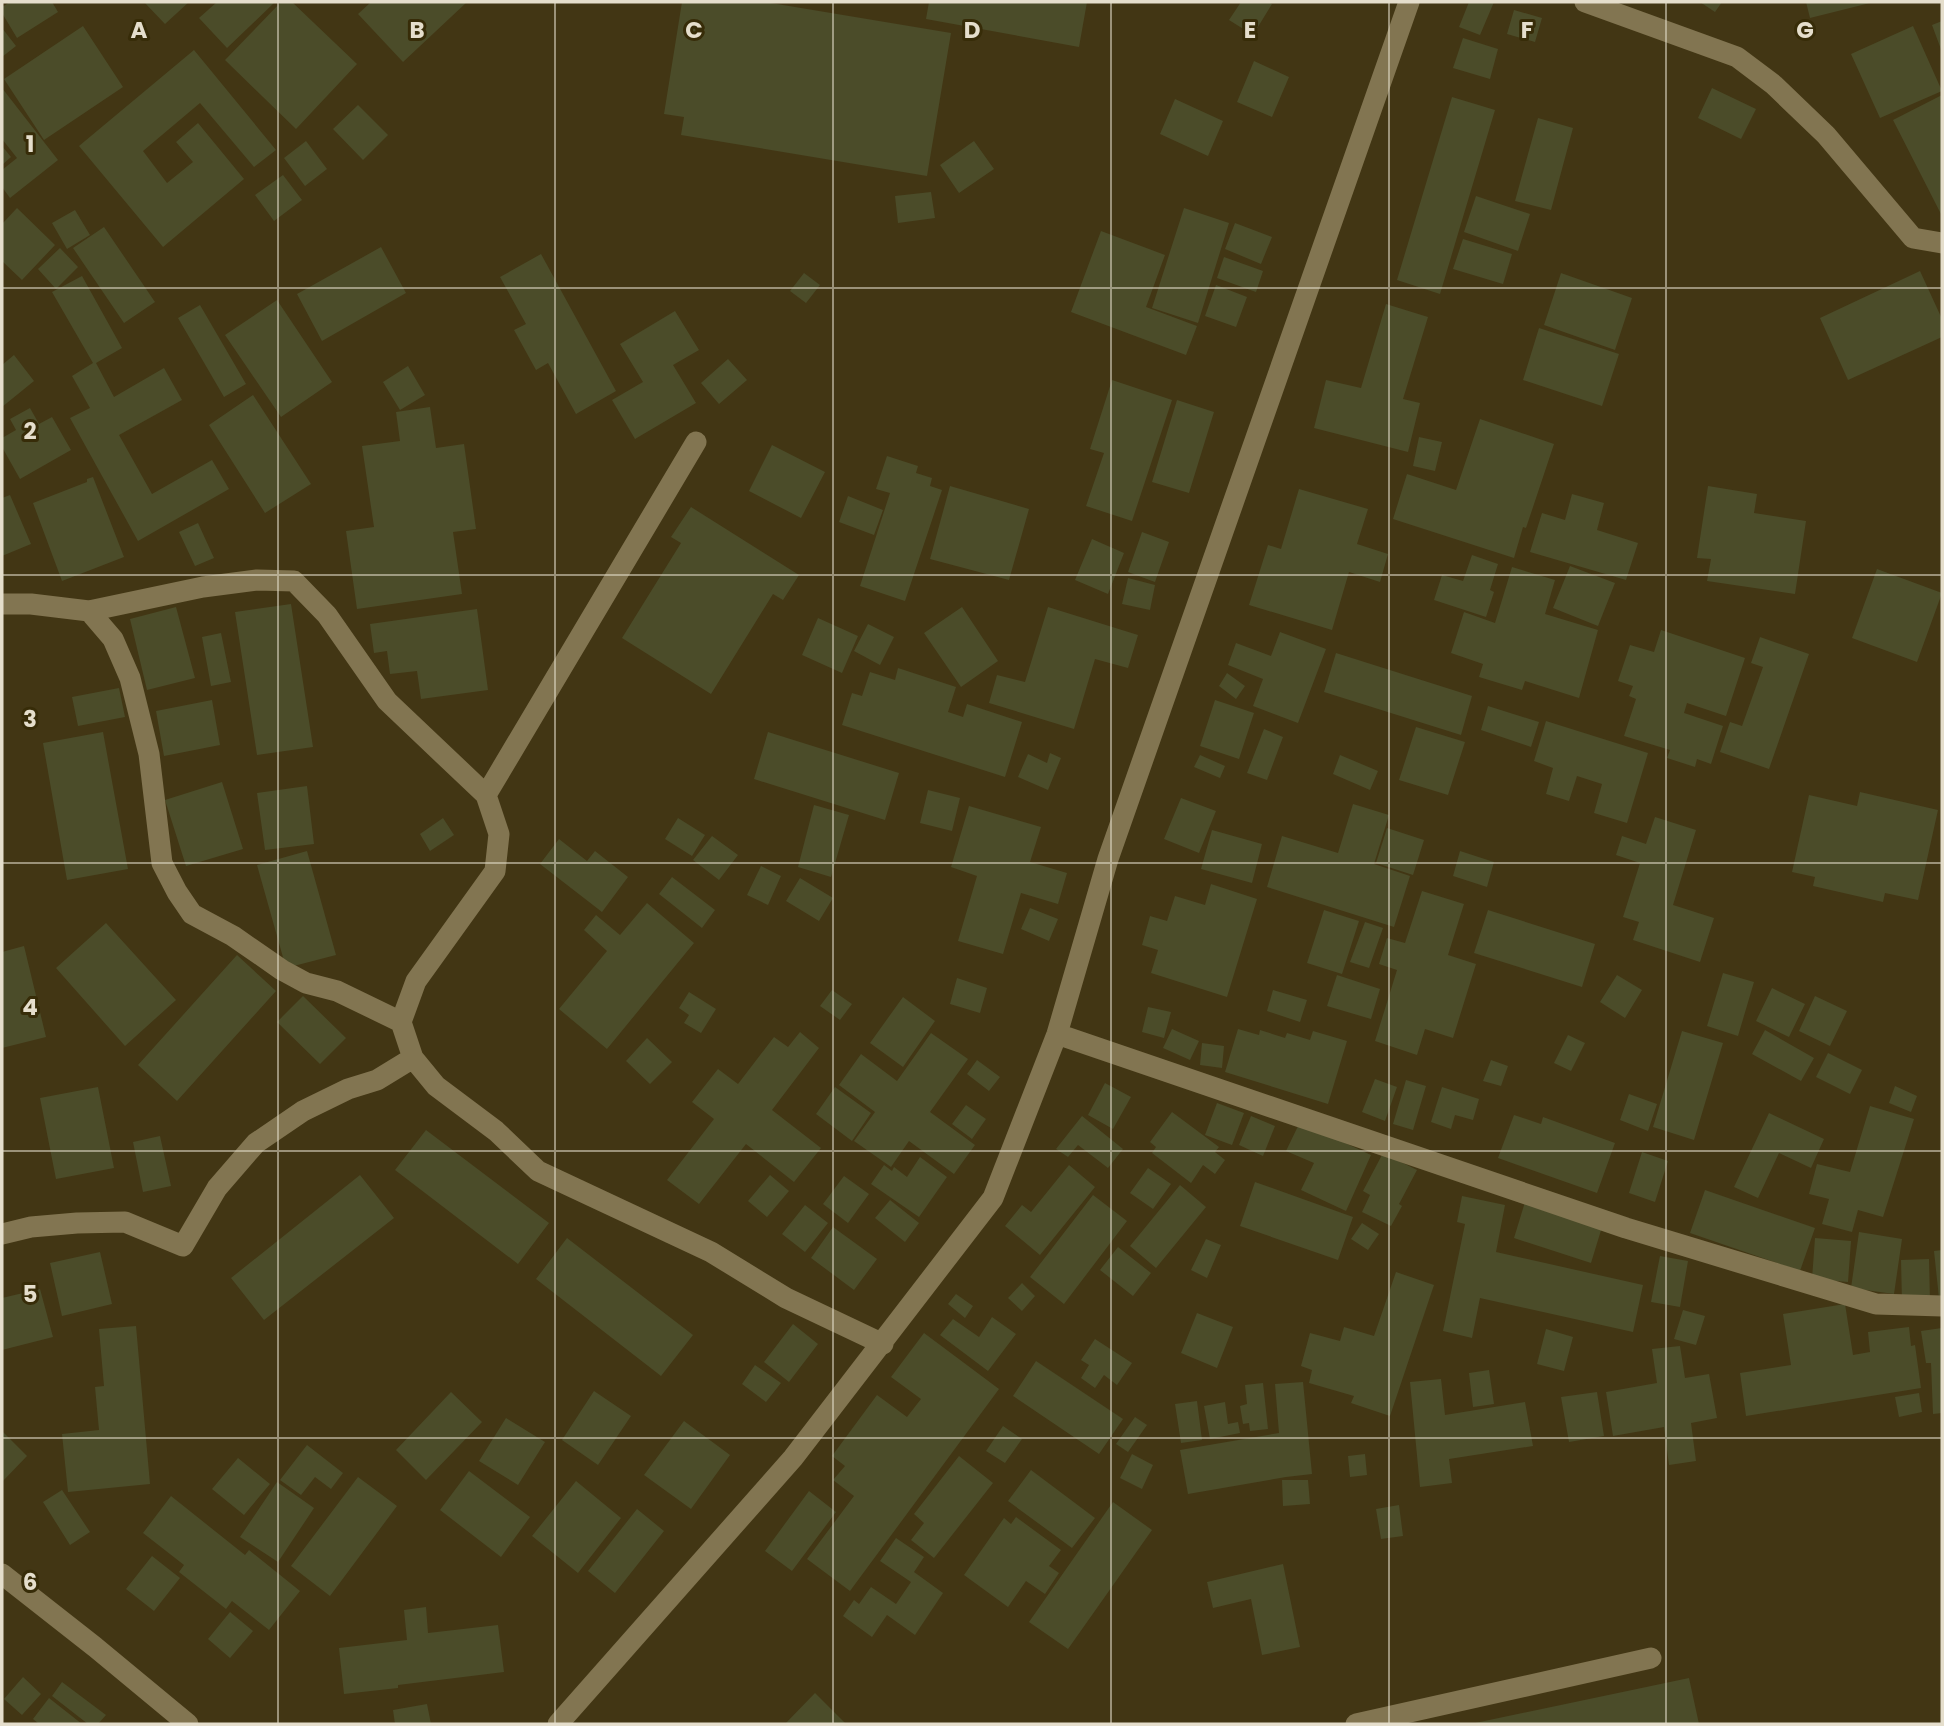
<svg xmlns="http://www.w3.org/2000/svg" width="1944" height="1726" viewBox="0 0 1944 1726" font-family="Poppins,sans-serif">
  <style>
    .building { fill: #4b4c29 }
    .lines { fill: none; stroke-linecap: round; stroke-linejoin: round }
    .minor { stroke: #827551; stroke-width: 21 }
    .grid { fill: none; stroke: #e5decc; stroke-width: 2; stroke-opacity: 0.55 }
    .grid-label { font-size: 23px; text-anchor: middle; font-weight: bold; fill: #e5decc; stroke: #372c08; stroke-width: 6; stroke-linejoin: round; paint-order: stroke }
  </style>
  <rect width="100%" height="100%" fill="#423614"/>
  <path class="building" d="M10,2h42l6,10 -41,26 -15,-25v-6z
    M144,2h45l-24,22z
    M217,2h58l-48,46 -28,-30z
    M281,2h11l65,62 -61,65 -71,-69z
    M371,2h96l-64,60 -45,-48z
    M682,2h83l186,31 -24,143 -246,-41 3,-18 -20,-3z
    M929,2h158l-8,45 -153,-28z
    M1241,2h27l4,2 -19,31 -24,-15z
    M1469,2h25l-14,33 -21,-8z
    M1700,2h22l-7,10z
    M1806,2h64v1l-60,15z
    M1514,10l28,8 -7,24 -28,-8z
    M1942,21v31l-10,-27z
    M83,26l40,61 -79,53 -40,-61z
    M1913,26l29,65 -62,27 -29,-64z
    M2,28l14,18 -14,11z
    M1463,38l35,11 -8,30 -37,-11z
    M194,50l82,100 -22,17 -54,-64 -57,48 24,32 26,-21 -17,-20 22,-19 46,56 -81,68 -84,-101z
    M1254,61l35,16 -17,40 -35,-15z
    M2,88l56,72 -48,38 -8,-11v-17l15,-12 -15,-19z
    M1712,88l44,21 -15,30 -43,-21z
    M1942,95v121l-49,-96z
    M1452,97l43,13 -55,184 -43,-14z
    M1175,99l48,22 -15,35 -48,-22z
    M358,105l30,30 -25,25 -30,-31z
    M1538,118l35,10 -22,82 -36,-9z
    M306,141l21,28 -22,17 -21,-28z
    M974,141l20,28 -35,24 -19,-28z
    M2,146l9,11 -9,8z
    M283,175l19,25 -28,21 -19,-26z
    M931,192l4,26 -37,5 -3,-27z
    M1476,196l54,18 -12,37 -54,-19z
    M17,208l38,37 -33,35 -20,-19v-37z
    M1184,208l45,15 -31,100 -46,-15z
    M75,210l15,25 -23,14 -15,-26z
    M1235,223l37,14 -11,27 -36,-15z
    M104,227l51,75 -31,21 -51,-75z
    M1101,231l64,24 -19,52 51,19 -11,29 -115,-43z
    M1463,239l49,15 -9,30 -50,-15z
    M381,247l25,46 -84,48 -25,-47z
    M60,248l18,19 -22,22 -18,-20z
    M541,254l75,137 -40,23 -28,-51 -12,7 -22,-40 12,-6 -26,-47z
    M1224,257l39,14 -7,21 -39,-14z
    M1920,271l22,48v18l-94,43 -28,-62z
    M804,273l16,12 -14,18 -16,-12z
    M1561,273l71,25 -17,52 -71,-25z
    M82,276l40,72 -26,15 18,34 50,-29 18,32 -63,35 33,59 60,-34 17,29 -91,52 -68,-123 20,-10 -18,-32 21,-13 -41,-71z
    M1216,285l31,12 -11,30 -31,-11z
    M277,300l55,82 -51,35 -56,-82z
    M1386,304l42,13 -25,82 17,4 -12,49 -94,-24 12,-48 35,8z
    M200,305l46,79 -22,13 -46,-79z
    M675,311l24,39 -26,15 23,38 -61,36 -23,-39 31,-18 -23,-38z
    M1539,328l80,26 -17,52 -79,-26z
    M14,355l20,26 -32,26v-42z
    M728,359l19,21 -28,24 -18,-21z
    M408,366l17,29 -25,15 -17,-28z
    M1112,380l60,20 -40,121 -46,-15 18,-53 -14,-4z
    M253,395l58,89 -46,29 -56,-88z
    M1177,400l37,12 -25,81 -37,-11z
    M430,407l6,41 28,-4 12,85 -23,3 9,62 -105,15 -11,-78 28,-4 -12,-81 38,-5 -4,-29z
    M30,408l9,16 13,-7 19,33 -51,29 -18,-32v-9l14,-8 -6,-11z
    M1480,419l74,25 -28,84 -3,-1 -9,31 -121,-39 14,-45 49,16z
    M1419,437l23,5 -7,29 -22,-5z
    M772,445l53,27 -24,46 -52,-27z
    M887,456l31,10 -2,7 16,5 -2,8 12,4 -37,111 -45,-15 30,-93 -14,-4z
    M93,477l31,80 -62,24 -29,-78 54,-21v-3z
    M950,486l79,23 -20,71 -79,-21z
    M1708,486l49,8 -3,19 52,8 -11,73 -88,-13 4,-22 -14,-1z
    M1299,489l69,20 -11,35 31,10 -8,28 -31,-10 -17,58 -83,-25 19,-60 13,4z
    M1572,494l32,9 -7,27 41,13 -12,37 -96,-28 12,-39 23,7z
    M10,495l21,49 -29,12v-58z
    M848,496l35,14 -9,25 -35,-13z
    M691,507l108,68 -16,25 -10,-6 -62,100 -89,-56 59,-95 -10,-6z
    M198,523l16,35 -19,8 -16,-34z
    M1142,532l27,10 -14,40 -27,-10z
    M1092,539l32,14 -16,41 -33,-14z
    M1472,555l26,9 -8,26 4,2 -8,25 -52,-17 8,-25 21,6z
    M1570,566l45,17 -17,43 -45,-18z
    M1512,567l43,13 -10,34 53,16 -19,68 -54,-17 -3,9 -43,-13 4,-13 -32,-11 13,-41 31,11z
    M1877,569l65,24 -25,69 -65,-24z
    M1128,578l27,7 -5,25 -28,-6z
    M291,604l22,143 -56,8 -22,-143z
    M176,607l19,71 -48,12 -17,-71z
    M962,607l36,54 -37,26 -37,-54z
    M1048,607l90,28 -10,33 -33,-9 -21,70 -85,-26 8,-28 28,7z
    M477,609l11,81 -67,9 -4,-28 -27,3 -3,-23 -13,2 -4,-29z
    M818,618l40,18 -16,37 -40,-18z
    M868,624l26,13 -14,28 -26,-14z
    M1661,630l84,28 -19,58 -39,-13 -3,10 39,13 -12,38 -14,-5 -2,8 -28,-9 3,-8 -46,-14 12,-37 -7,-3 4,-10 -15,-5 12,-36 24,7z
    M1280,632l46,17 -28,74 -45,-17 10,-27 -35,-14 8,-22 35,13z
    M221,633l10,49 -20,4 -9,-49z
    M1760,637l49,17 -40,115 -49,-17 10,-30 12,4 21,-59 -12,-4z
    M1336,653l136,43 -11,39 -137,-43z
    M898,668l58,19 -8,25 15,5 4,-13 55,18 -17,55 -163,-52 10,-32 10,3 8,-24 25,8z
    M1227,673l18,13 -9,13 -17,-13z
    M119,688l6,29 -47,9 -6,-29z
    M212,700l8,45 -56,11 -8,-45z
    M1215,700l39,13 -15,46 -39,-13z
    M1488,706l51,16 -8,25 -50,-17z
    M1546,721l102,32 -21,70 -33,-10 8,-29 -25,-8 -8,25 -23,-7 7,-26 -19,-7z
    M1416,727l49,15 -17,53 -49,-15z
    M1264,729l19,8 -16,43 -20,-7z
    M103,732l25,137 -61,11 -24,-137z
    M768,732l131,41 -14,47 -131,-41z
    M1050,753l11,5 -13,32 -30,-13 10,-23 19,9z
    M1200,755l25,11 -5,12 -26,-11z
    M1340,755l38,16 -8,19 -37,-16z
    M222,782l21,67 -57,17 -21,-66z
    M307,786l7,58 -49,6 -8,-57z
    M928,790l32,8 -8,33 -32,-8z
    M1860,792l78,18 -20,90 -33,-7 -2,9 -70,-16 2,-9 -23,-5 17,-77 48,11z
    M1181,798l35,13 -17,42 -35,-14z
    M1353,804l36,11 -15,49 36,12 -16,51 -127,-40 15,-51 56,17z
    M814,805l35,10 -18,62 -33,-10z
    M969,806l72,21 -11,35 37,11 -9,31 -37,-11 -18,61 -45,-13 19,-65 -26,-9z
    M1655,817l41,13 -23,75 41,13 -14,44 -67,-22 6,-18 -16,-5 17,-54 -24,-8 6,-19 24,8z
    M443,818l11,17 -24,16 -10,-17z
    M678,818l27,17 -13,21 -27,-17z
    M1387,828l37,12 -11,35 -37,-12z
    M1212,830l50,14 -10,39 -51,-14z
    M712,836l26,19 -19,25 -26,-20z
    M559,839l28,22 8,-10 33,26 -26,35 -62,-48z
    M307,851l29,104 -50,13 -29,-103z
    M1460,851l34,11 -7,25 -34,-11z
    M761,866l20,10 -13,29 -21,-10z
    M672,877l43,33 -13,18 -43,-34z
    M800,878l33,20 -14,23 -33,-20z
    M1211,884l46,15 -30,98 -76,-24 7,-23 -16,-5 8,-29 17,5 8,-25 30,9z
    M1422,891l42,13 -16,51 28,9 -23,74 -28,-9 -8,26 -42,-14 22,-71 -18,-6 8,-26 18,5z
    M647,903l47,40 -87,106 -48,-40 48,-58 -23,-21 12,-15 24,20z
    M1030,908l28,11 -9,22 -28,-12z
    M1324,910l35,11 -17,53 -35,-11z
    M1488,910l107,34 -13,43 -108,-34z
    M1365,922l18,6 -14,40 -19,-6z
    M106,923l70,77 -51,46 -69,-78z
    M24,946l22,91 -44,11v-96z
    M237,955l39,36 -99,110 -39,-36z
    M1723,973l31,9 -16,54 -31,-10z
    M1337,975l43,14 -9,30 -44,-13z
    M1617,975l25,15 -17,28 -25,-16z
    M957,978l30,10 -7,25 -30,-9z
    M1772,988l33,16 -16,33 -33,-16z
    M832,990l20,14 -12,16 -20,-14z
    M1273,990l34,10 -7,22 -33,-11z
    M689,992l27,17 -15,24 -17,-10 5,-8 -10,-7z
    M303,996l43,42 -26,26 -43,-42z
    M1815,996l32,15 -17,35 -31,-15z
    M903,997l32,24 -32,46 -33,-24z
    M1148,1007l23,5 -7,26 -22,-6z
    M1172,1029l27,12 -9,19 -27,-12z
    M1238,1029l21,6 1,-5 25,8 2,-5 23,7 3,-9 34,10 -19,63 -103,-32z
    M1765,1030l49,28 -13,23 -49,-27z
    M1682,1031l41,12 -29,97 -41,-13z
    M800,1032l19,16 -47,62 49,38 -27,34 -48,-38 -47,60 -32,-24 47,-61 -22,-17 26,-33 20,15 36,-47 14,10z
    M931,1033l37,26 -38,53 45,33 -21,29 -45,-33 -18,26 -37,-26 21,-29 -36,-27 22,-31 36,27z
    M1568,1035l17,8 -14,28 -17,-8z
    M647,1038l25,24 -22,22 -24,-23z
    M1202,1043l22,3 -2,22 -22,-3z
    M1828,1053l34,17 -12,24 -34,-17z
    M977,1060l23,17 -11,14 -22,-17z
    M1491,1060l17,6 -7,20 -18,-5z
    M1375,1079l22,8 -12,34 -23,-9z
    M1406,1080l20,6 -13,44 -20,-6z
    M1105,1083l26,14 -18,32 -25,-14z
    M1895,1086l22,10 -6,16 -22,-9z
    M98,1087l16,81 -58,11 -16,-81z
    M835,1087l36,26 -19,28 -36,-27z
    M1442,1087l37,12 -6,21 -18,-5 -4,14 -20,-7z
    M1629,1094l28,10 -9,27 -28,-11z
    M1217,1103l27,10 -12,32 -27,-10z
    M966,1105l20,14 -14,20 -20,-15z
    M1870,1106l44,13 -31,98 -25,-7 -6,22 -30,-8 7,-25 -20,-5 8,-30 33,8z
    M1172,1112l47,35 -4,5 10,8 -10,14 -12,-9 -12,18 -39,-30 4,-6 -6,-5z
    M1769,1113l55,26 -13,29 -32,-15 -21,45 -24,-11z
    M1514,1115l27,9 2,-7 72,26 -18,50 -99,-35z
    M1082,1116l41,33 -15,19 -30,-23 -10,12 -12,-8z
    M1251,1116l24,10 -12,30 -24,-11z
    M1300,1122l71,33 -25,56 -45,-21 13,-27 -28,-12z
    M426,1130l123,93 -31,41 -123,-94z
    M160,1136l11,50 -28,6 -10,-50z
    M1642,1152l26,9 -13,41 -26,-9z
    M1383,1153l34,17 -18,34 3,2 -11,20 -29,-14 8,-17 -7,-4z
    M920,1157l27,20 -28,40 -48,-33 13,-19 8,6 2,-4 13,10z
    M1069,1165l26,22 -55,68 -35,-29 17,-21 9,7z
    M1148,1168l23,16 -18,25 -23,-16z
    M360,1175l34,43 -130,102 -33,-42z
    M770,1175l19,16 -22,26 -19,-16z
    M844,1176l25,18 -21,29 -25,-19z
    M1255,1182l98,35 -15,43 -98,-34z
    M1180,1185l26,22 -50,61 -26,-22z
    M1705,1190l110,38 -15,43 -110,-38z
    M1093,1195l34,26 -63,83 -34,-27z
    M1462,1196l43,9 -9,47 147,33 -10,47 -153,-34 -8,40 -29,-7 22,-107 -8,-2z
    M890,1200l29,23 -14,19 -30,-24z
    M1525,1202l77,25 -11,36 -77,-25z
    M805,1205l23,18 -23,29 -23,-18z
    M1362,1223l17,11 -11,16 -17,-11z
    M833,1227l44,32 -23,31 -43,-32z
    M1859,1232l43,7 -8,55 -43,-6z
    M567,1238l126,97 -32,41 -125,-97z
    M1815,1238l36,3 -3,41 -36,-3z
    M1206,1239l15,6 -14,33 -16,-8z
    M1118,1247l33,26 -18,23 -33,-26z
    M1942,1250v48h-3l-5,-47z
    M100,1252l12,52 -50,12 -12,-53z
    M1660,1256l28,5 -8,46 -29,-5z
    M1929,1259l1,42 -28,1 -1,-42z
    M1396,1272l38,13 -44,131 -39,-13 3,-7 -45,-13 3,-13 -11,-4 9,-33 30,8 4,-14 30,9z
    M1022,1283l13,13 -13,15 -14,-13z
    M40,1289l13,48 -51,13v-52z
    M956,1294l17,12 -8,12 -17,-14z
    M1845,1304l8,51 17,-3 -2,-20 41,-5 2,19 4,-1 6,43 -175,28 -6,-43 51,-8 -8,-51z
    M1683,1310l22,6 -9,29 -22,-6z
    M1197,1313l36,14 -16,41 -36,-15z
    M992,1317l24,17 -28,37 -48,-36 13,-16 26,18z
    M793,1324l25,20 -29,38 -25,-20z
    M136,1326l14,158 -82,8 -6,-58 37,-4 -4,-43 9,-1 -5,-57z
    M1942,1328v85l-9,1 -2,-51h-5l-5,-32z
    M1546,1329l27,8 -9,34 -27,-7z
    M924,1333l75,56 -149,202 -43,-32 47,-63 -21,-16 12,-14 -13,-10 45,-61 30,22 14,-18 -30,-22z
    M1095,1339l37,24 -15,22 -13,-10 -9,13 -14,-10 8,-13 -8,-5z
    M1680,1346l5,32 24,-4 8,44 -26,5 5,38 -27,4 -5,-38 -51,9 -7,-44 51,-9 -5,-34z
    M1036,1361l87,58 -24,35 -86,-58z
    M755,1365l26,18 -15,19 -24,-18z
    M1489,1370l5,34 -21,3 -4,-34z
    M1441,1379l4,36 80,-13 8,44 -84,13 3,24 -32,4 -10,-105z
    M1303,1382l9,92 -26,3 -98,17 -8,-44 99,-17 -4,-49z
    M1263,1383l5,46 -18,2 -1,-8 -6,1 -3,-18 7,-2 -2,-19z
    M594,1391l37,25 -33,49 -36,-25z
    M451,1392l31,30 -56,58 -30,-30z
    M1597,1392l7,44 -35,6 -8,-45z
    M1919,1393l3,19 -23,5 -4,-20z
    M1197,1401l5,39 -21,3 -6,-39z
    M1225,1402l3,22 10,-2 2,11 -30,6 -6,-33z
    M1135,1417l12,8 -19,27 -12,-8z
    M506,1418l39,24 -27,43 -39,-24z
    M684,1421l46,34 -39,54 -47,-34z
    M1003,1426l19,13 -17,24 -19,-12z
    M2,1431l25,25 -25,26z
    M307,1445l36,28 -12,16 -16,-12 -14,18 -21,-15z
    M1132,1454l21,11 -11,24 -22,-11z
    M1365,1454l2,21 -17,2 -2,-21z
    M959,1456l34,27 -59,75 -23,-18 13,-17 -10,-9z
    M238,1458l32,26 -26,31 -32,-26z
    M1031,1470l64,48 -23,30 -64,-47z
    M469,1471l61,46 -29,40 -61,-47z
    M358,1477l39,29 -67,90 -39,-30z
    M1282,1480h26l2,24 -27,2z
    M576,1481l45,37 -43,55 -46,-37z
    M277,1482l37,26 -36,54 -38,-25z
    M62,1490l28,42 -20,13 -27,-43z
    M809,1491l27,21 -44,59 -27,-20z
    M171,1496l74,59 4,-5 51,41 -31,39 -37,-29 -6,8 -47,-37 5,-7 -41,-32z
    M1113,1502l39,28 -84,119 -39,-27z
    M1399,1505l4,31 -22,3 -5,-30z
    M637,1509l27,22 -49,62 -27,-22z
    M1016,1517l45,33 -12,16 10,7 -14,21 -19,-13 -18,26 -44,-32 40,-57 7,6z
    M896,1538l28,19 -10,15 29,21 -28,42 -28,-20 -15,22 -29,-21 11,-16 5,4 12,-17 25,17 15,-22 -31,-21z
    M152,1556l28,22 -26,33 -28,-22z
    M1283,1564l17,83 -38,8 -11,-56 -38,9 -6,-26z
    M426,1607l2,26 70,-8 6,47 -106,13v3l-54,6 -5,-46 68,-8 -3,-30z
    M230,1612l23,19 -23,27 -22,-19z
    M23,1677l18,17 -19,21 -18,-16z
    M1689,1678l10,46h-224v-1z
    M62,1682l44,33 -8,9h-10l-36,-28z
    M815,1693l31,31h-61z
    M49,1698l33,26h-43l-6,-5z
    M427,1704l4,20h-36l-2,-14z"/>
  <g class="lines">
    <path class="minor" d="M1585,2l152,55 37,28 52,50 87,103 29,5
      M2,604h29l58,7 114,-24 54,-7 37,1 33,34 60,86 99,94 13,39 -4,37 -79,110 -15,41 12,36 23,28 60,45 42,40 173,81 75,46 97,46
      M89,611l24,28 17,39 19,76 13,109 15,29 15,22 41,22 49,34 24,13 31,8 64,31
      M486,795l210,-353
      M1057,1034l569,194 250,76 66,2
      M2,1234l29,-7 46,-4 48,-1 58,24 34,-58 39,-45 47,-32 45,-22 29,-9 36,-22
      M2,1574l93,73 93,77
      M558,1724l235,-266 200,-260 64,-164 51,-175 301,-857
      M1356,1724l295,-66"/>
  </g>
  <path class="grid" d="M278,2v1722M555,2v1722M833,2v1722M1111,2v1722M1389,2v1722M1666,2v1722M2,288h1940M2,575h1940M2,863h1940M2,1151h1940M2,1438h1940"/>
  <g class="grid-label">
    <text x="139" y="38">A</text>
    <text x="417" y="38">B</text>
    <text x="694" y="38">C</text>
    <text x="972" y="38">D</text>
    <text x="1250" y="38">E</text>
    <text x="1527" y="38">F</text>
    <text x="1805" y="38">G</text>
    <text x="30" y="152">1</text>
    <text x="30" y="439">2</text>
    <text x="30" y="727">3</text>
    <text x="30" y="1015">4</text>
    <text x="30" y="1302">5</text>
    <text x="30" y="1590">6</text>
  </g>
  <rect width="1944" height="1726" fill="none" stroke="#e5decc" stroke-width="7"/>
</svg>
